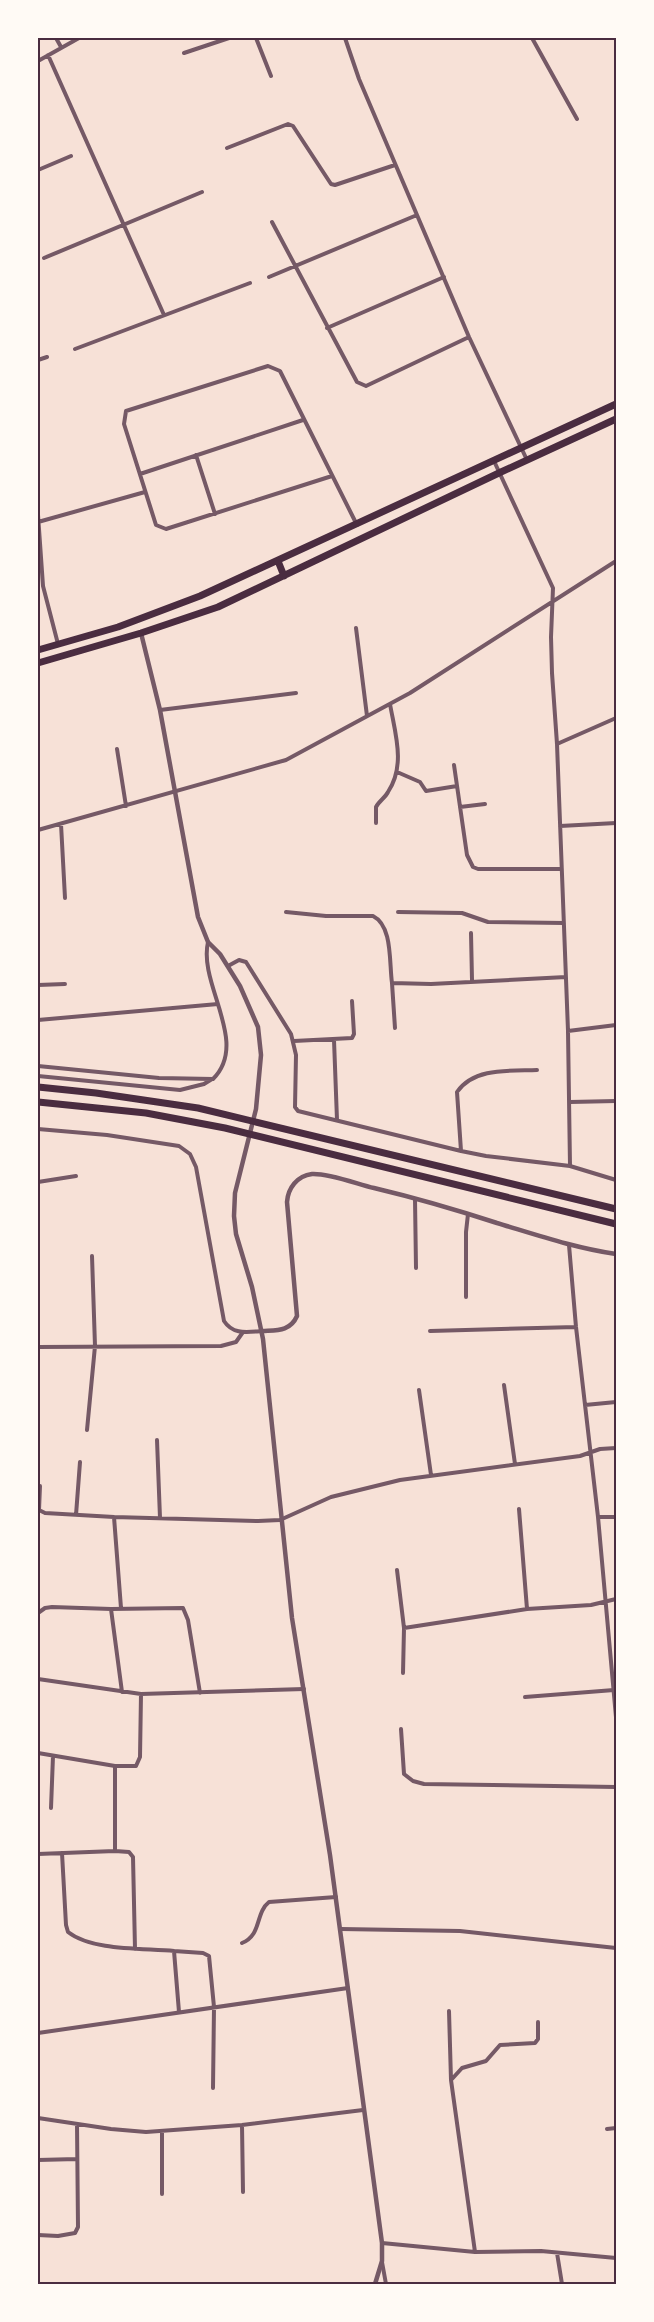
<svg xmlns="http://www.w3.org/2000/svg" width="654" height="2322" viewBox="0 0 654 2322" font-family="'Work Sans',sans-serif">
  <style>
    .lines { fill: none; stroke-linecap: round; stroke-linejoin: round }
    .minor { stroke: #755966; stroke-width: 4 }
    .tertiary { stroke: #755966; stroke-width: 4.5 }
    .trunk { stroke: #4a2c40; stroke-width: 7 }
    .neatline { fill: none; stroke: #4a2c40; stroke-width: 2 }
  </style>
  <rect width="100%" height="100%" fill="#f7e1d7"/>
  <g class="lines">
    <path class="minor" d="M56,38l5,9
      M256,38l15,38
      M345,38l14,41 110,258 58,123
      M532,38l45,81
      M184,53l45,-15
      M48,55l116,260
      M38,61l41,-23
      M227,148l61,-24 5,2 38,58 4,1 60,-20
      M38,170l33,-14
      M272,222l85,160 9,4 103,-49
      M44,258l158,-66
      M269,277l148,-62
      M327,328l117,-51
      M75,349l175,-66
      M38,360l9,-3
      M196,455l19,59
      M494,461l59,127 -2,49 1,36 5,71 11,287 2,135
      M140,474l163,-54
      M332,476l-166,53 -10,-4 -32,-101 2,-13 142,-45 12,5 77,154
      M38,515l5,71 15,58
      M38,522l107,-30
      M356,628l11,88
      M160,710l136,-17
      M557,744l59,-26
      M117,749l9,57
      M454,765l13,90 6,12 5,2h84
      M397,772l23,10 6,9 31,-5
      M460,807l25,-3
      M376,823v-16c3,-6 9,-9 12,-15 18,-27 7,-59 2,-88
      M61,824l4,74
      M560,826l56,-3
      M38,830l248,-70 124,-67 206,-132
      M286,912l40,4h47c20,10 16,47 19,67
      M398,912l64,1 26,9 76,1
      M471,933l1,47
      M228,966l11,-6 7,2 45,72 5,21 -1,52 3,4 163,40 25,5 84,10 46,14
      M38,985l27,-1
      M38,1020l180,-16
      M395,1028l-3,-45 39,1 135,-7
      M568,1031l48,-6
      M334,1040l3,80
      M294,1041l58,-3 2,-4 -2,-33
      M38,1066l121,12 54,1c37,-37 -15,-94 -5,-137
      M38,1076l142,14 24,-6 8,-5
      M570,1102l46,-1
      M38,1129l69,6 72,11 11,8 6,13 28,154c9,14 23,11 38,10
      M461,1151l-4,-59c17,-25 54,-21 80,-22
      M38,1182l38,-6
      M415,1199l1,69
      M569,1245l7,82 22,190 18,200
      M466,1297v-65l2,-18
      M430,1331l146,-4
      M38,1347l183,-1 15,-4 7,-10
      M504,1385l11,79
      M419,1390l12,85
      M585,1405l31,-3
      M87,1430l8,-84 -3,-90
      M157,1440l3,78
      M40,1486l-1,24 6,3 69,4 144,4 22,-1 51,-23 69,-17 180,-24 20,-7 16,-1
      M519,1509l8,100
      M76,1515l4,-53
      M114,1517l7,91
      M598,1517h18
      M397,1570l7,58 -1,45
      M111,1609l11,83
      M38,1613l7,-5 7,-1 59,2 72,-1 5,12 12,73
      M404,1628l123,-19 64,-4 25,-6
      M38,1679l103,15 163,-5
      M525,1697l89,-7
      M401,1729l3,45 9,7 11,3 192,3
      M38,1753l77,13h21l4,-9 1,-63
      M51,1808l2,-52
      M115,1851l14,1 4,5 2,92
      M62,1853l4,72 2,7c24,19 76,16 106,19l5,61
      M38,1854l77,-3v-85
      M341,1929l119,2 156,17
      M242,1943c20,-8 13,-30 27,-41l67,-5
      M174,1951l29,2 6,3 5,51 -1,81
      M449,2011l2,69 24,172
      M38,2033l310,-45
      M452,2079l10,-11 24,-7 14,-16 35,-2 3,-4v-17
      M38,2118l73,11 35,3 96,-7 121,-15
      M242,2125l1,67
      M607,2129l9,-1
      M162,2131v63
      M38,2160l39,-1
      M38,2235l20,1 17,-3 3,-6 -1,-103
      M382,2243l93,9 66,-1 75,7
      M557,2253l5,31
      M382,2262l4,22"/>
    <path class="tertiary" d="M141,633l19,77 38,207 10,25 12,12 20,32 18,41 3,28 -5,54 -21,84 -1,23 2,18 16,53 11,52 29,279 38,237 52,388v18l-7,23
      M262,1331c14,-1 28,1 35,-15l-10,-114c1,-14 10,-26 25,-28 17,-1 45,10 62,14 42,10 83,22 123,35 40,12 78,25 119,31"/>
    <path class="trunk" d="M278,561l6,15
      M38,650l80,-23 82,-31 416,-192
      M38,663l103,-30 77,-26 283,-135 115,-53
      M38,1087l58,6 102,15 418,101
      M38,1102l108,11 79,15 391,96"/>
  </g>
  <rect width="654" height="2322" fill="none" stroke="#fffaf5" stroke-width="78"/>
  <rect x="39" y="39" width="576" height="2244" class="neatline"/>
</svg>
